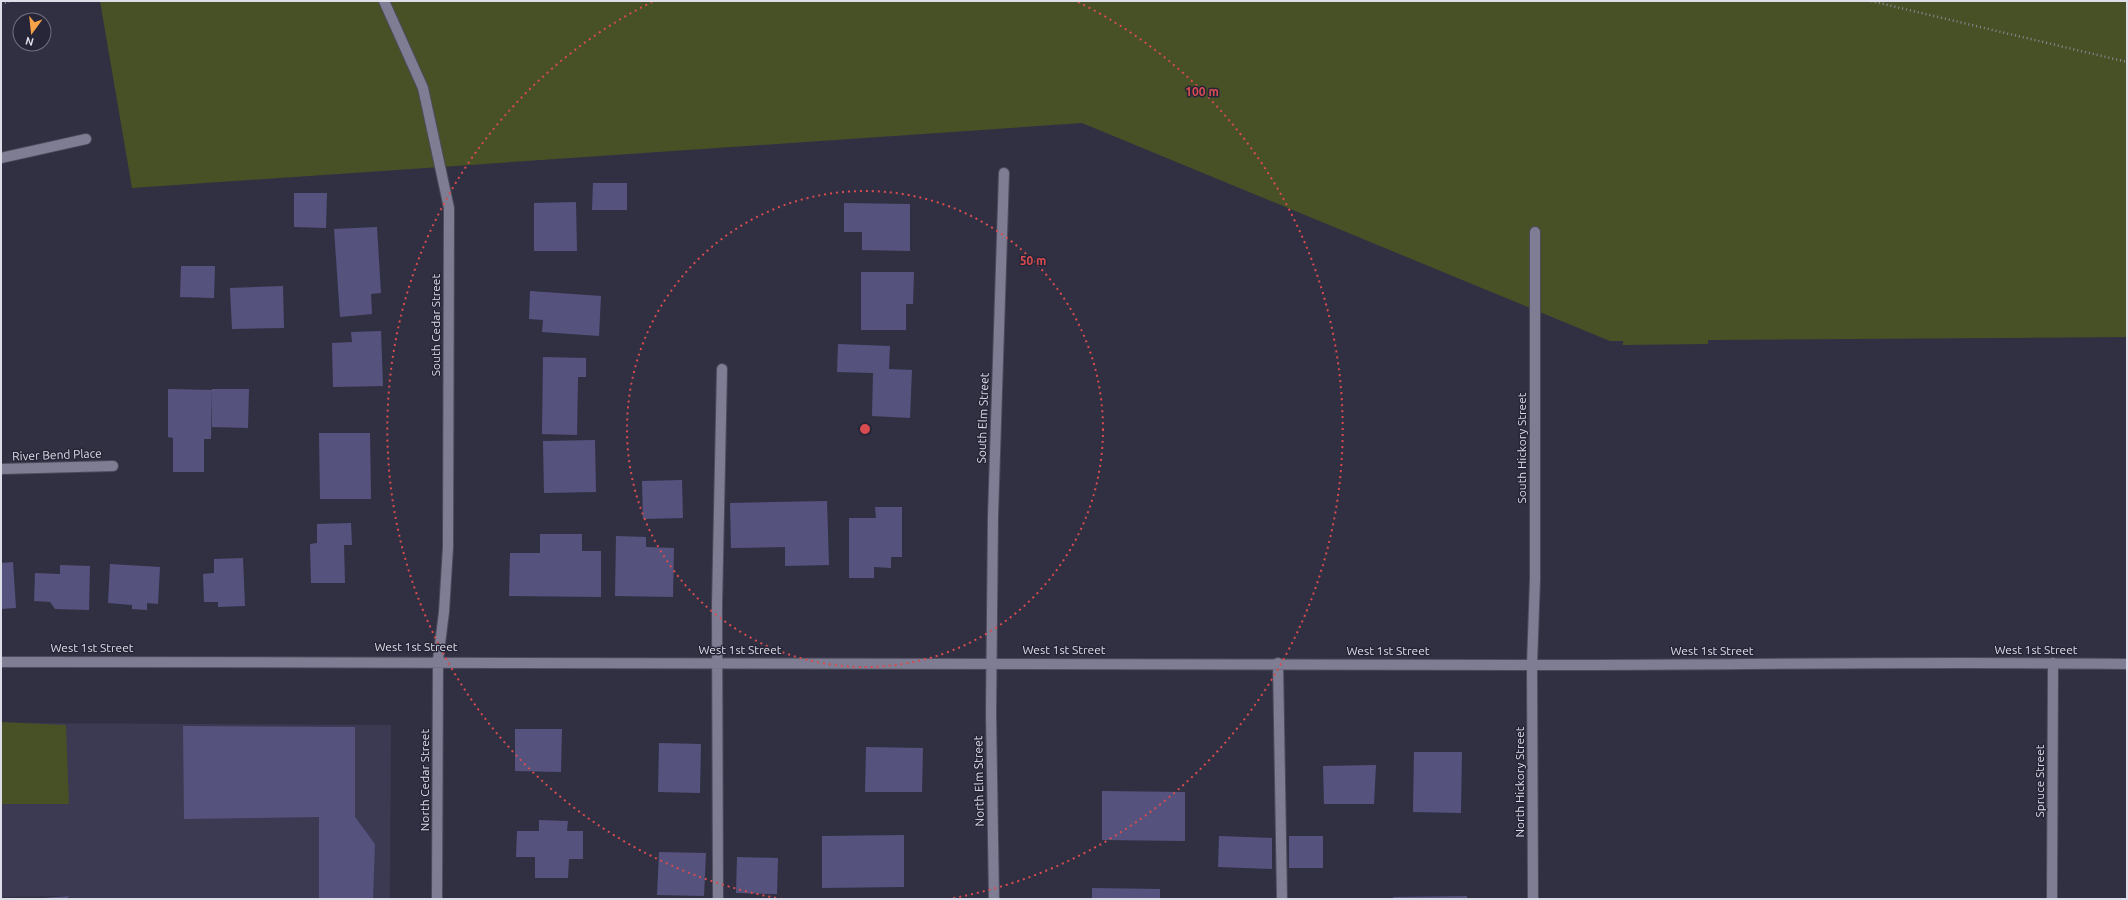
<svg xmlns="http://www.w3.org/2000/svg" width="2128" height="900" viewBox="0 0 2128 900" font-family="Ubuntu,sans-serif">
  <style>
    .built { fill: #3b3a52 }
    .green { fill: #485125 }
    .building { fill: #55527e }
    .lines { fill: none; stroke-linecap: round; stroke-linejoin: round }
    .minor-casing { stroke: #4c4b5b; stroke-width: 12 }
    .path { stroke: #898998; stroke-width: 2.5; stroke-dasharray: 1 3; stroke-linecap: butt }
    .minor { stroke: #7e7d93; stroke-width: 10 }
    .ring { fill: none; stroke: #d84c4f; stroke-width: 2; stroke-dasharray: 2 4 }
    .labels { text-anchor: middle; stroke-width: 3; stroke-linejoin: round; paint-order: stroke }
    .street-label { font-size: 12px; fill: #dedeea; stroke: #272638 }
    .centre { fill: #d84c4f; stroke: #272638; stroke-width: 2 }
    .ring-label { font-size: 12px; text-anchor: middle; font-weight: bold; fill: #d84c4f; stroke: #272638; stroke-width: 3; stroke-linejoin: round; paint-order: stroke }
  </style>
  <rect width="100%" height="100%" fill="#313043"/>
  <path class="built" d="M1,723l390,2 -1,174h-320v-3l-69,1z"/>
  <path class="green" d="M100,1h2027v336l-419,3v4l-85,1v-4h-13l-528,-218 -950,65z
    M1,722l65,3 3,79h-68z"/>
  <path class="building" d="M593,183h34v27h-35z
    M294,193h33l-1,35 -32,-1z
    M576,202l1,49h-43v-48z
    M844,203l66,1v47l-48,-1v-18h-18z
    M377,227l4,66 -10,1 1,20 -32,3 -6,-88z
    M181,266h34l-1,32 -34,-1z
    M861,272h53l-1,32h-7v26h-45z
    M283,286l1,42 -52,1 -2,-41z
    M530,291l71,5 -2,40 -57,-4 1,-12 -14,-1z
    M381,331l2,55 -50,1 -1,-44 20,-1 -1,-10z
    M838,344l52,2 -1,23 23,1 -2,48 -38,-2 1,-43 -36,-1z
    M543,357l43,1v19h-8l-1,58 -35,-1z
    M168,389l44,1 -1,49h-7v33h-31v-34l-5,-1z
    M212,389h37l-1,39 -36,-1z
    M319,433h51l1,66h-51z
    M595,440l1,52 -52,1 -1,-52z
    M682,480l1,38 -40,1 -1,-38z
    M827,501l2,64 -44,1v-19l-54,1 -1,-45z
    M875,507h27v50h-11v11l-17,-1v11h-25v-60h27z
    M351,523l1,22h-8l1,38h-34l-1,-39 7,-1v-19z
    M540,534h42v17h19v46l-92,-1 1,-43h30z
    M616,536l30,1v10l28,1 -1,49 -58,-1z
    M243,558l2,48 -27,1v-5h-14l-1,-28 11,-1v-14z
    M13,562l3,46 -15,1v-46z
    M110,564l50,3 -2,37 -11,-1v7l-15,-1v-4l-24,-2z
    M60,565l30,1 -1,44 -34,-1 -5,-7 -16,-1 1,-28 25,1z
    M183,726l172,1v90l20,27 -2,55h-54v-82l-135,2z
    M515,729h47l-1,43 -46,-1z
    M659,743l42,1 -1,49 -42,-1z
    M866,747l57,1 -1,44h-57z
    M1414,752h48l-1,61 -48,-1z
    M1376,765l-2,39h-50l-1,-38z
    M1102,791l83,1v49l-83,-1z
    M539,820l29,1 -1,10h16v28h-14l-1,19h-33v-21h-19l1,-26h22z
    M904,835v52l-82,1v-52z
    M1219,836l53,2v31l-54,-2z
    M1289,836h34v32h-34z
    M659,852l47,1 -2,43 -47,-1z
    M737,857l41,1 -1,36 -41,-1z
    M1092,888l68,1v10h-68z
    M70,896l-4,3h-23v-1z
    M1467,896v3h-74v-2z"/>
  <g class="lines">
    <g class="minor-casing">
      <path id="minor" d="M384,1l39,87 26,120 -1,339 -4,65 -6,48 -1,239
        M1,158l85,-19
        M1,469l112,-3
        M1,662c509,-2 1018,2 1528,3 199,0 399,-4 598,-1
        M1278,663l4,236
        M718,899l-1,-293 5,-237
        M994,899l-3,-186 2,-197 11,-343
        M1533,899l-1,-234 3,-86v-347
        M2052,899l1,-236"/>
    </g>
    <path class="path" d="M1871,1l256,61
      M1,4l9,-3"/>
    <use href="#minor" class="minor"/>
  </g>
  <g class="ring">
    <circle cx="865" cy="429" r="238"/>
    <path d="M782 899A477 477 0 0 1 652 2M1078 2A477 477 0 0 1 948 899"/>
  </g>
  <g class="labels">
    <g class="street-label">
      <text transform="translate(436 325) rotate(-90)" y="4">South Cedar Street</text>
      <text transform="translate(983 418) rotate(-88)" y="4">South Elm Street</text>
      <text transform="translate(1522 448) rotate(-90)" y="4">South Hickory Street</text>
      <text transform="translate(57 455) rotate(-2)" y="4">River Bend Place</text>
      <text x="416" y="651">West 1st Street</text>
      <text x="92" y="652">West 1st Street</text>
      <text x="740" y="654">West 1st Street</text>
      <text x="1064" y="654">West 1st Street</text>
      <text x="2036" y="654">West 1st Street</text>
      <text x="1388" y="655">West 1st Street</text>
      <text x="1712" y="655">West 1st Street</text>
      <text transform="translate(425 780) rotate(-90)" y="4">North Cedar Street</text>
      <text transform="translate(979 781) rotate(-91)" y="4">North Elm Street</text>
      <text transform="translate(2040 781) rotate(-90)" y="4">Spruce Street</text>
      <text transform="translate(1520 782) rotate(-90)" y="4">North Hickory Street</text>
    </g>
  </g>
  <circle cx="865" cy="429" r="6" class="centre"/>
  <g class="ring-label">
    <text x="1202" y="96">100 m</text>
    <text x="1033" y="265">50 m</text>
  </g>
  <rect width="2128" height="900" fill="none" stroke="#dedeea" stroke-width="4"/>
  <g transform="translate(32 32) rotate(195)"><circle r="19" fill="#272638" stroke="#70707f"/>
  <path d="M0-3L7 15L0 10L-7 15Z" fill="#f6a246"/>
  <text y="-6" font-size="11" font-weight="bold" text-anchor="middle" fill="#dedeea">N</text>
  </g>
</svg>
